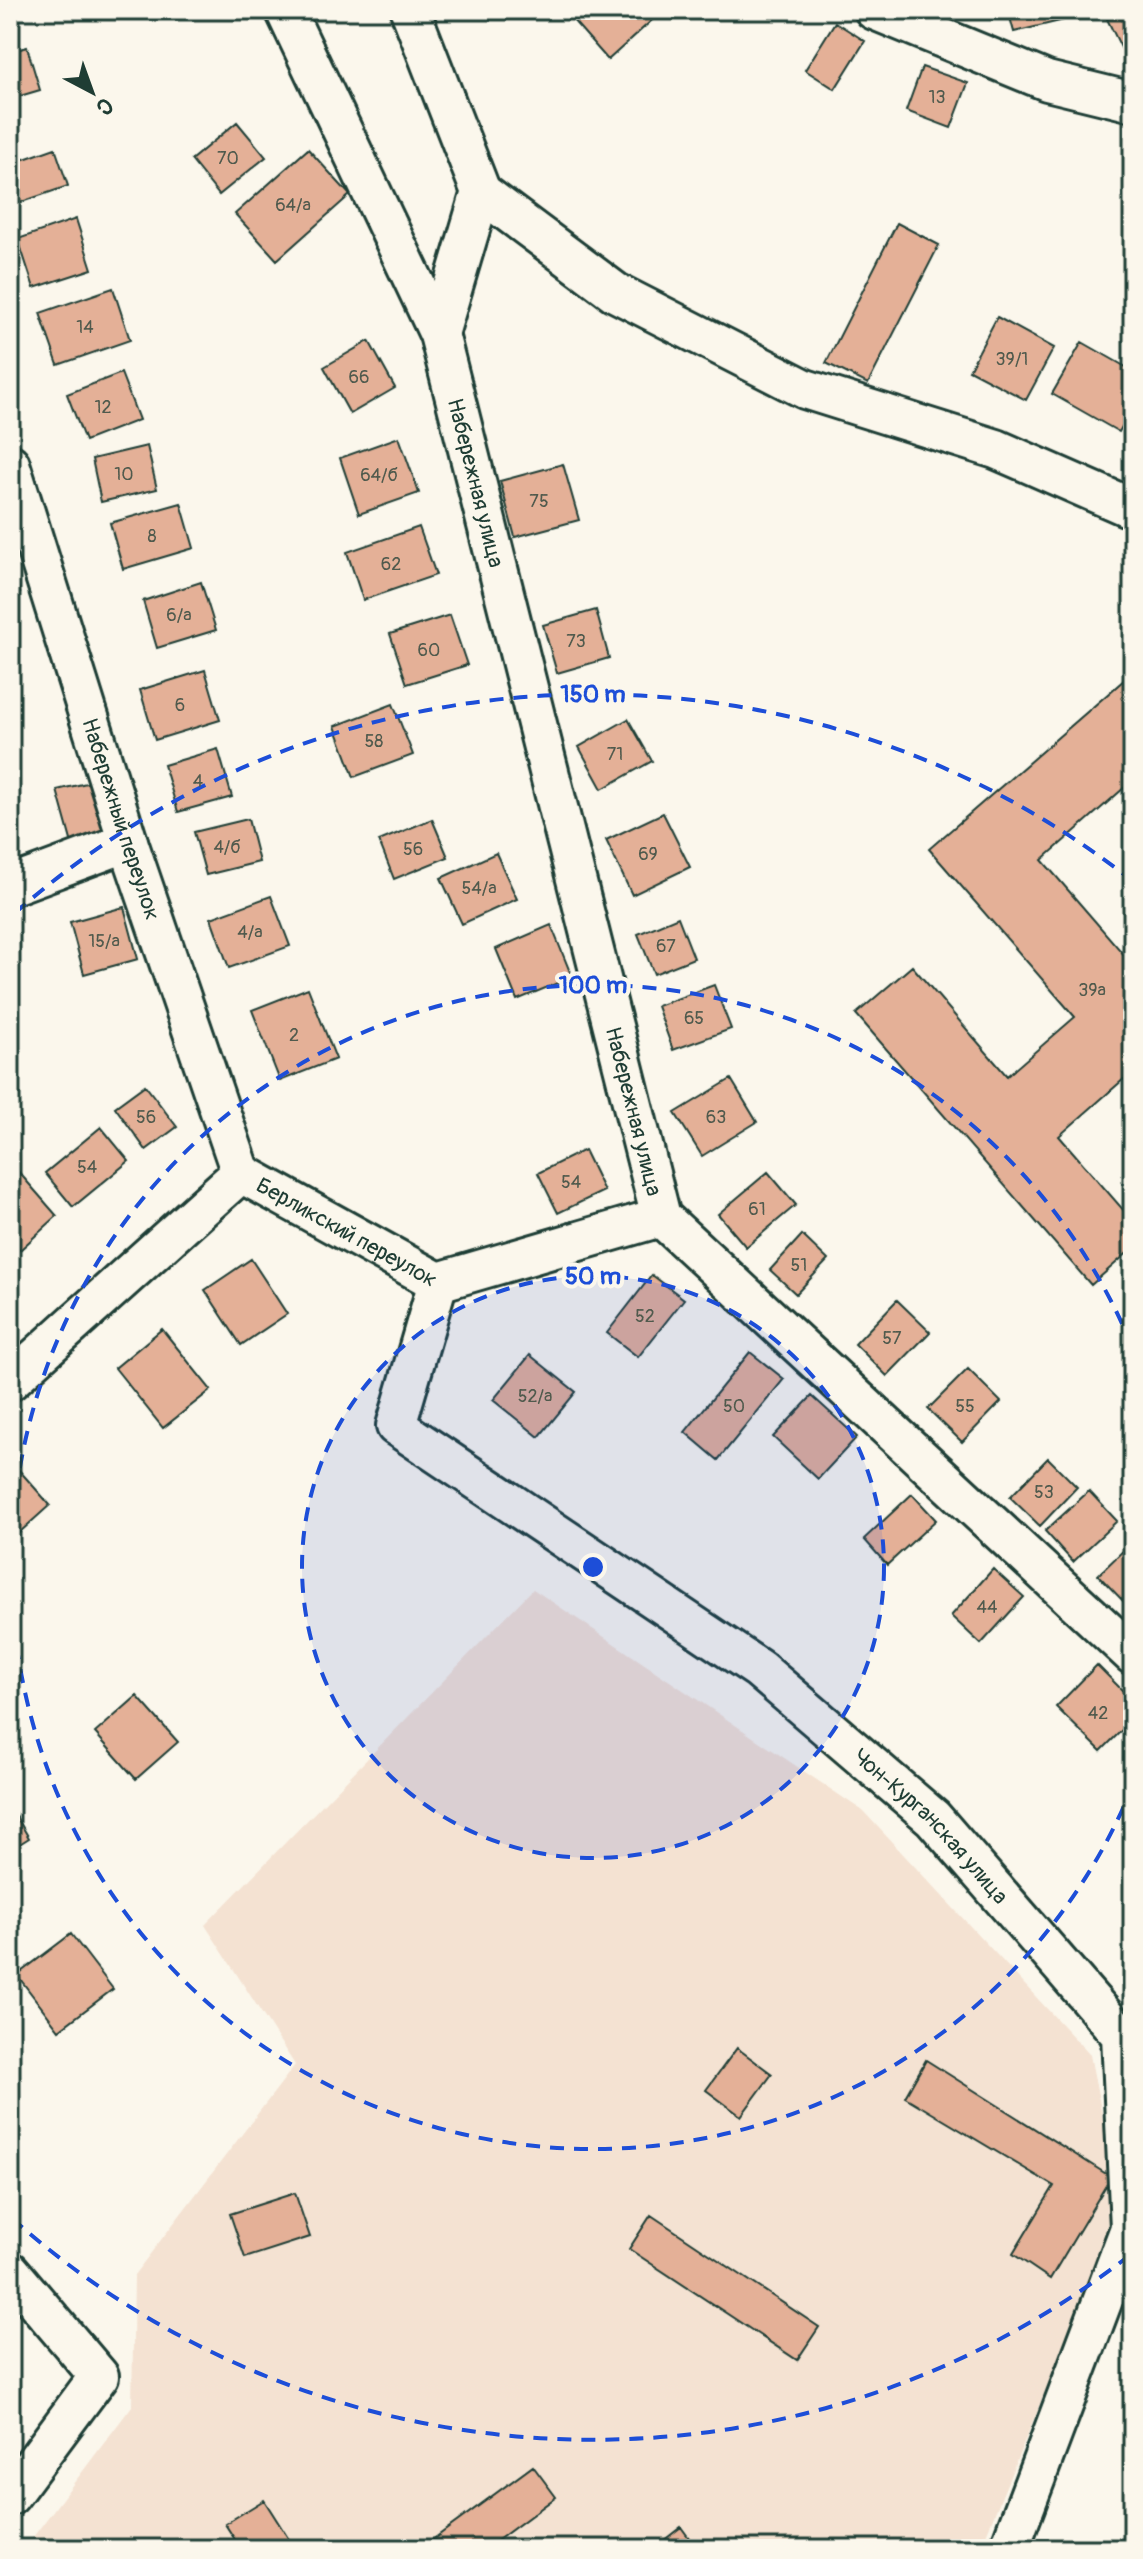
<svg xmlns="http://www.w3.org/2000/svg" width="1143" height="2559" viewBox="0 0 1143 2559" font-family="Pangolin,sans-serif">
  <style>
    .built { fill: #f4e2d2 }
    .building { fill: #e4b097; stroke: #1f3d34; stroke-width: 2 }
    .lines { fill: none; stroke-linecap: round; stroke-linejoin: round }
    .minor-casing { stroke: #1f3d34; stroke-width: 44 }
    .minor { stroke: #fbf7ec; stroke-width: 38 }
    .ring { fill: none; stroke: #1d4ed8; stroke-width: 4; stroke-dasharray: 14 10 }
    .labels { text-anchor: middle; stroke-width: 8; stroke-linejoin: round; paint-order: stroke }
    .number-label { font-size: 18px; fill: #505a4d }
    .street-label { font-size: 22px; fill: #1f3d34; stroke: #fbf7ec }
    .centre { fill: #1d4ed8; stroke: #fbf7ec; stroke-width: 4 }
    .ring-label { font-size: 24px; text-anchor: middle; font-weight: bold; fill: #1d4ed8; stroke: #fbf7ec; stroke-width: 8; stroke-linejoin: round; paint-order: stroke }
  </style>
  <rect width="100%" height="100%" fill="#fbf7ec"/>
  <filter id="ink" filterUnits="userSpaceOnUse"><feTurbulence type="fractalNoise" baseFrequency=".0125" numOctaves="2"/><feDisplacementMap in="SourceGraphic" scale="16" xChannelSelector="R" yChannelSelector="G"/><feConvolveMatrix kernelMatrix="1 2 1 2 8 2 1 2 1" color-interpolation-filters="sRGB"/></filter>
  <g filter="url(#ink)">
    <path class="built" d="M533,1589l330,222 227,244 28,140 -14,54 -124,300h-956l108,-143 2,-131 161,-210 -90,-140z"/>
    <path class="building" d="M582,10h78l1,2 -53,48 -36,-41z
      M1008,10h72l1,6 -67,16z
      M1125,10h8v57l-2,1 -24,-49z
      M835,22l30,19 -30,48 -30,-19z
      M27,47l13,43 -30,9v-47z
      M922,67l46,16 -17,45 -45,-17z
      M237,122l29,35 -47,38 -28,-35z
      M55,148l13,38 -58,20v-42z
      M308,149l42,46 -73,65 -42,-46z
      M1133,184v34l-8,-2z
      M76,219l16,50 -58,19 -16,-49z
      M897,223l42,22 -71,139 -42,-21z
      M113,288l17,52 -72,25 -18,-52z
      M997,317l57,31 -28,52 -57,-30z
      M369,341l26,47 -45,26 -26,-47z
      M1082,342l51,29v36l-14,25 -67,-38z
      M121,373l18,47 -54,21 -18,-47z
      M399,437l20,56 -60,21 -19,-56z
      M147,446l10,43 -56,13 -9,-43z
      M563,464l16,56 -64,17 -15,-56z
      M181,503l13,45 -71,21 -13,-46z
      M419,527l17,48 -73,25 -16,-48z
      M10,558l10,35 -10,3z
      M201,582l15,48 -59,18 -14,-47z
      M596,610l13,48 -52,15 -14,-48z
      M450,615l17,50 -60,19 -17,-50z
      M205,670l15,50 -65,20 -15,-50z
      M1124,680l9,10v90l-91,80 91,105v106l-74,65 74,85v27l-42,37 -235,-271 56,-48 95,110 68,-59 -146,-168z
      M393,704l20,51 -59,22 -19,-51z
      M628,719l24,42 -50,28 -23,-42z
      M218,749l14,48 -54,15 -14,-47z
      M99,780l13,54 -40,10 -15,-54z
      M663,813l27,54 -58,28 -26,-55z
      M248,819l11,43 -53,13 -12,-43z
      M432,819l16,38 -54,22 -15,-38z
      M496,853l21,46 -55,25 -21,-46z
      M271,896l19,50 -61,22 -18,-50z
      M124,907l14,52 -54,15 -14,-52z
      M678,917l16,41 -40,16 -16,-40z
      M551,925l21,52 -55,23 -21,-51z
      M714,985l17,44 -58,21 -16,-44z
      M308,988l28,71 -56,22 -28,-71z
      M731,1079l26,43 -55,34 -27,-43z
      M145,1085l32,42 -31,23 -31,-43z
      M101,1127l28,34 -56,46 -28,-34z
      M584,1150l20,41 -46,22 -20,-40z
      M16,1169l41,47 -37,34 -10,-11v-65z
      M768,1172l28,33 -50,42 -28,-33z
      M802,1235l26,25 -32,34 -26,-24z
      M251,1259l36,55 -46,31 -36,-55z
      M652,1275l32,24 -46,58 -31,-24z
      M897,1300l33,32 -43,44 -32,-32z
      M162,1329l49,61 -48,38 -48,-60z
      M750,1352l34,27 -66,81 -33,-28z
      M530,1355l46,37 -37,45 -46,-37z
      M968,1369l33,33 -39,40 -34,-33z
      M812,1396l45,41 -39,42 -45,-42z
      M1048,1458l29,29 -37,39 -30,-29z
      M10,1460l40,45 -40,36z
      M1089,1491l28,30 -44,41 -28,-31z
      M912,1494l24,26 -49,45 -23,-26z
      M1133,1541v58l-6,6 -29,-30z
      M993,1569l31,28 -43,47 -30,-28z
      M1097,1665l36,36v18l-32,32 -45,-44z
      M137,1696l41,46 -42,37 -41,-46z
      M1133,1749v18l-9,-9z
      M10,1806l19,32 -19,12z
      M71,1934l42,55 -54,41 -42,-55z
      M1133,1957v19l-9,-12z
      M737,2048l35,26 -31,42 -35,-26z
      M926,2060l185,117 -61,102 -37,-25 41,-68 -149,-89z
      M295,2193l15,44 -65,21 -15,-44z
      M651,2215l168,112 -22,33 -168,-111z
      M533,2466l23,31 -70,52h-66z
      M264,2500l31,49h-54l-16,-25z
      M681,2527l16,22h-42l-1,-1z"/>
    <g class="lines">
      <g class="minor-casing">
        <g id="minor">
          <path id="s1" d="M285,10l154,324 222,883 472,438"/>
          <path d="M410,10l71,182 -42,142"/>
          <path d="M874,10l173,71 86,21"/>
          <path d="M481,192l134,100 190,97 191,60 137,60"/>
          <path id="s2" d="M10,464l118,378 113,331"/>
          <path d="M10,886l118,-44"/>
          <path id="s3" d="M438,1282l-42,144 363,243 174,149 188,217 9,193 -121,321"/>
          <path id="s4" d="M10,1381l231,-208 197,109 223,-65"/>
          <path d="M10,2271l89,105 -89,120"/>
        </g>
      </g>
      <use href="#minor" class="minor"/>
    </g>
  </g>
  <circle cx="593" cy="1567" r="291" fill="#1d4ed8" fill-opacity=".12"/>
  <g class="ring">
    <circle cx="593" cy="1567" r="291"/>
    <path d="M1133 1785A582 582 0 1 1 1133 1349"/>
    <path d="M1130 2255A873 873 0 0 1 15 2221M15 913A873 873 0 0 1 1130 879"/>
  </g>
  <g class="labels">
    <g class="number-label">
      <text x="937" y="103">13</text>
      <text x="228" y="164">70</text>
      <text x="293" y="211">64/а</text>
      <text x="85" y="333">14</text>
      <text x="1012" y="365">39/1</text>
      <text x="359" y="383">66</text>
      <text x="103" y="413">12</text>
      <text x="124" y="480">10</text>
      <text x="379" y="481">64/б</text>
      <text x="539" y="507">75</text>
      <text x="152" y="542">8</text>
      <text x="391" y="570">62</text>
      <text x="179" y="621">6/а</text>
      <text x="576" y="647">73</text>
      <text x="429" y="656">60</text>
      <text x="180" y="711">6</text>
      <text x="374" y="747">58</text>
      <text x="615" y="760">71</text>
      <text x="198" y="787">4</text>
      <text x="227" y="853">4/б</text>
      <text x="413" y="855">56</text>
      <text x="648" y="860">69</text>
      <text x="479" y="894">54/а</text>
      <text x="250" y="938">4/а</text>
      <text x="104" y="947">15/а</text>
      <text x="666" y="952">67</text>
      <text x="1092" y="996">39а</text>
      <text x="694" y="1024">65</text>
      <text x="294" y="1041">2</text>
      <text x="146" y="1123">56</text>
      <text x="716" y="1123">63</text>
      <text x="87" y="1173">54</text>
      <text x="571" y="1188">54</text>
      <text x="757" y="1215">61</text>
      <text x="799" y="1271">51</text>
      <text x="645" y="1322">52</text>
      <text x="892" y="1344">57</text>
      <text x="535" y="1402">52/а</text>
      <text x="734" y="1412">50</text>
      <text x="965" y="1412">55</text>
      <text x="1044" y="1498">53</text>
      <text x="987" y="1613">44</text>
      <text x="1098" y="1719">42</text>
    </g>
    <g class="street-label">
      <text dy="8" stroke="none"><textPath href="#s1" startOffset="512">Набережная улица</textPath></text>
      <text dy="8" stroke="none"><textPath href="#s2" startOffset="372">Набережный переулок</textPath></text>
      <text dy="8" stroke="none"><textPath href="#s1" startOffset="1160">Набережная улица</textPath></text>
      <text dy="8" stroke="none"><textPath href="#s4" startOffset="432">Берликский переулок</textPath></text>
      <text dy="8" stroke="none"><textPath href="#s3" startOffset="820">Чон-Курганская улица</textPath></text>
    </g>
  </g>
  <circle cx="593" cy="1567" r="12" class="centre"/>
  <g class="ring-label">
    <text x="593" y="702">150 m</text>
    <text x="593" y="993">100 m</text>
    <text x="593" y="1284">50 m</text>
  </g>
  <rect width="1143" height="2559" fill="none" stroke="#fbf7ec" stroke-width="40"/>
  <rect x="20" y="20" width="1103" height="2519" fill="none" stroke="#1f3d34" stroke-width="3" filter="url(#ink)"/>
  <g transform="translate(92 92) rotate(139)" stroke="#fbf7ec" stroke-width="6" paint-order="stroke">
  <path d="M0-6L14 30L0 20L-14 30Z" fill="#1f3d34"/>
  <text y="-12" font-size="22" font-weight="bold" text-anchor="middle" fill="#1f3d34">С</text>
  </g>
</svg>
